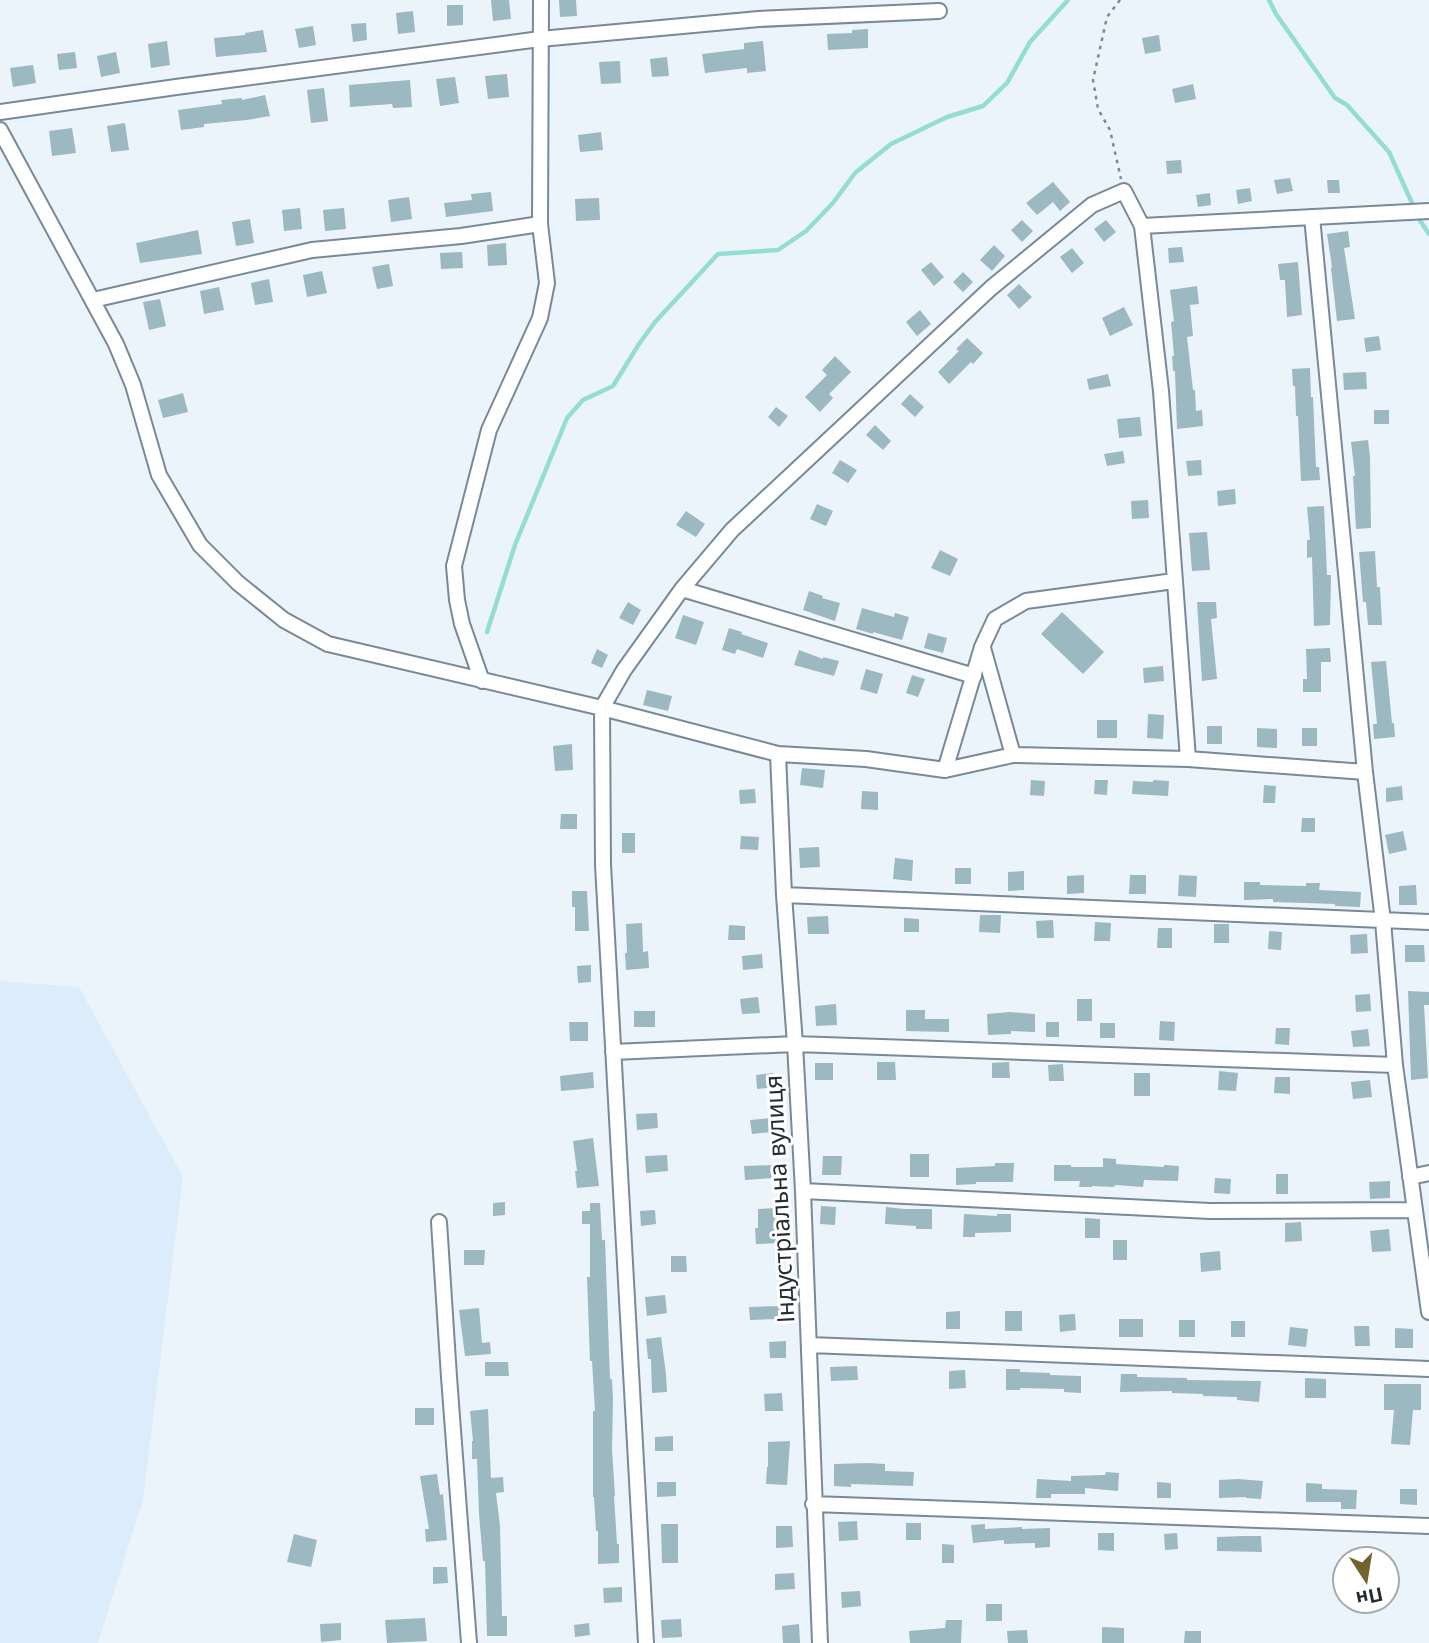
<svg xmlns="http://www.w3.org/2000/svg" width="1429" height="1643" viewBox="0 0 1429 1643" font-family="'Noto Sans',sans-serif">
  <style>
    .built { fill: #ddecfb }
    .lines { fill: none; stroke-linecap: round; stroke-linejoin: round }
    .stream { stroke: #93ddd5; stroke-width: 4.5 }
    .building { fill: #9cb8c0 }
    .street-casing { stroke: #78899a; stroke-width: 18 }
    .path { stroke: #81888f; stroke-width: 2.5; stroke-dasharray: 3.5 5; stroke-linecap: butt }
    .street { stroke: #fff; stroke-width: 14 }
    .labels { text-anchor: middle; stroke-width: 6; stroke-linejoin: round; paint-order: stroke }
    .street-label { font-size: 24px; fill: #242b32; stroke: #fff }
  </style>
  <rect width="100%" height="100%" fill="#ecf4fb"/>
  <path class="built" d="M0,981l79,6 104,190 -40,323 -45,143h-98z"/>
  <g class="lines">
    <path class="stream" d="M1269,0l7,14 59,84 12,7 42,47 23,51
      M1419,219l10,15
      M487,632l28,-87 52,-127 16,-18 30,-14 26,-42 16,-22 63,-68 60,-4 28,-19 27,-28 22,-30 36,-29 56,-27 36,-11 24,-23 23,-41 38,-42"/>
  </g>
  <path class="building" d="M491,0h18l2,19 -18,2z
    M559,0h17l1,16 -17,1z
    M447,5h16v20l-16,1z
    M413,11l2,21 -17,2 -2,-21z
    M366,23l1,17 -14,2 -2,-18z
    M313,26l3,19 -17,3 -4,-19z
    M868,29v19l-40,2 -1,-16 25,-1v-3z
    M263,30l4,22 -51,5 -2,-19 31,-3v-2z
    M1159,35l2,16 -16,3 -3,-16z
    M167,41l3,24 -19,3 -3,-24z
    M763,41l3,30 -19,2v-5l-42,5 -3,-19 42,-5v-6z
    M75,52l2,16 -18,2 -2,-16z
    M116,52l4,21 -19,4 -4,-21z
    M667,57l2,19 -17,1 -2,-18z
    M620,61l1,22 -20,1 -2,-22z
    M33,65l3,18 -23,4 -3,-19z
    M507,74l2,23 -21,2 -3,-23z
    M455,77l4,26 -19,3 -4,-27z
    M410,80l2,27 -19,1 -1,-4 -42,3 -1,-22z
    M1193,84l3,15 -21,4 -3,-14z
    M324,88l4,33 -17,2 -4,-33z
    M265,95l5,21 -23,4 -43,4v3l-23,3 -3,-20 44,-6 -1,-4 21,-2v2z
    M125,123l4,27 -18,2 -4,-26z
    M72,128l4,25 -24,3 -3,-25z
    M601,132l2,18 -23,2 -2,-17z
    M1181,160l1,13 -15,1 -1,-13z
    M1290,178l3,13 -16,3 -3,-14z
    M1327,180h12l1,13h-12z
    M1053,182l17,20 -10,9 -7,-9 -16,13 -11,-12z
    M1250,188l2,13 -14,3 -2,-14z
    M491,192l2,19 -47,6 -2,-14 28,-3 -1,-6z
    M1210,193l1,12 -13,2 -2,-12z
    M409,197l3,22 -21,3 -3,-22z
    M599,198l1,22 -24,1 -1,-22z
    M300,208l2,21 -18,2 -2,-21z
    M344,208l2,21 -21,2 -2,-21z
    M250,219l4,24 -18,3 -4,-24z
    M1022,220l11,11 -11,11 -11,-12z
    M1106,220l10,12 -12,10 -10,-13z
    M198,230l4,24 -62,9 -4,-20z
    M1348,231l2,16 -6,1 11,71 -18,2 -6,-53 1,-1 -5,-33z
    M506,243l1,22 -19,1 -1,-21z
    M994,245l11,11 -13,15 -12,-11z
    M1182,247l2,15 -15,1 -1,-15z
    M1072,248l12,15 -12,10 -12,-16z
    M462,252l1,16 -22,1 -1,-16z
    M931,262l13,15 -10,9 -13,-16z
    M1298,262l4,53 -15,2 -2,-37h-5l-2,-16z
    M389,264l4,22 -16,3 -5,-22z
    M322,271l5,22 -20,4 -4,-22z
    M963,272l10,10 -10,10 -10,-10z
    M269,279l4,23 -18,3 -4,-22z
    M1019,284l13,13 -13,12 -12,-14z
    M1197,286l2,18 -9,1 3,31 -6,1 6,53h2l1,21 6,-1 1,16 -26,3 -2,-58h-2l-1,-15h2l-3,-34 3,-1 -4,-31z
    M219,287l5,23 -20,4 -4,-23z
    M160,299l6,27 -17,4 -6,-28z
    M1124,307l9,18 -23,11 -8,-18z
    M920,310l11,14 -14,12 -11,-14z
    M1379,336l2,14 -15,2 -2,-14z
    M967,338l16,15 -10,11 -2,-2 -22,22 -11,-12 21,-21 -3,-2z
    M835,356l16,16 -22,22 4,4 -13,14 -15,-15 22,-22 -5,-5z
    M1310,368l1,29h2l3,70h3l1,13 -19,1 -3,-65h-2l-1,-30h-2l-1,-17z
    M1366,372l1,17 -23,1 -1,-17z
    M1108,374l3,12 -22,4 -2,-11z
    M183,393l5,19 -25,6 -5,-18z
    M910,394l14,13 -9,10 -14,-13z
    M776,407l12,9 -9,11 -11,-10z
    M1374,410h15v14h-15z
    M1140,417l2,19 -23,2 -2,-19z
    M875,425l16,16 -8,9 -17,-15z
    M1368,440l2,17 1,71 -15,1 -3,-53h2l-4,-34z
    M1123,451l2,12 -18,3 -3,-12z
    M840,460l17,10 -9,13 -16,-10z
    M1201,460l1,15 -14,1 -2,-15z
    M1235,489l1,15 -18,2 -1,-15z
    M1148,500l1,18 -17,1 -1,-18z
    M817,504l16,7 -7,15 -16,-7z
    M1324,506l3,69h4l-1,50 -16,1 -2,-69 -5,1v-18h3l-3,-33z
    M686,511l19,13 -9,13 -20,-12z
    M1207,532l3,38 -18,1 -3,-38z
    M940,550l18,9 -8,17 -19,-8z
    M1375,551l2,36h3l2,38h-14l-2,-23h-3l-4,-50z
    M809,591l14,5 -1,2 18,5 -5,18 -32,-11z
    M628,602l13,8 -8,15 -14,-7z
    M1197,602h19l1,16 -6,1 6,60 -15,2z
    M862,608l32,9 1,-4 14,4 -7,23 -29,-8v2l-17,-5z
    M1062,612l42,40 -21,22 -42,-40z
    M683,615l21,7 -8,23 -21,-7z
    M729,628l13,4 -1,2 27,9 -5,15 -26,-9 -2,5 -13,-4z
    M928,633l19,5 -4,15 -19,-5z
    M1330,648l1,14h-10v30h-18v-13h4l-1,-30z
    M597,649l11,6 -6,13 -11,-5z
    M799,650l24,9v-2l16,4 -5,15 -40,-11z
    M1386,661l6,62h2l1,14 -21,2 -1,-15h4l-6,-62z
    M1163,666l1,15 -20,2 -1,-15z
    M866,669l17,5 -6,20 -17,-5z
    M912,675l13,4 -7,18 -12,-4z
    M647,690l25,6 -4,15 -25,-6z
    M1148,714l16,1 -1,24 -16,-1z
    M1097,720h20v18h-20z
    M1207,726h15v18h-15z
    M1257,728l20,1v19l-20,-1z
    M1302,728h15v18h-15z
    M572,744l1,26 -18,1 -2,-25z
    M802,768l23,2 -2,18 -23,-3z
    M1031,780l14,1 -1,15 -14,-1z
    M1095,780h13l-1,15 -13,-1z
    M1153,780l16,1 -1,15 -36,-2 1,-13 20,1z
    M1264,785l12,1 -1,17h-12z
    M1402,786l1,14 -17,2v-14z
    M755,789l1,14 -16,1 -1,-14z
    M862,791l16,1v18l-17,-1z
    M561,814h16v15h-17z
    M1302,818h13v14h-14z
    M1403,831l4,19 -18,4 -4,-19z
    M622,833h13v20h-13z
    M741,836l18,1 -1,13 -18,-1z
    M819,847l1,20 -20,1 -1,-20z
    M895,858l18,2 -1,21 -19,-2z
    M955,868h16v16h-16z
    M1024,871v19l-16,1v-19z
    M1084,875v18l-17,1v-18z
    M1130,875h16v19h-17z
    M1179,875l18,1 -1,21 -18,-1z
    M1244,882h16v3l46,1v-3h14l-1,7 42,2 -1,15 -25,-1v-2l-62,-2v-3l-29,1z
    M1416,885l1,20h-18v-19z
    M572,891h15l2,40h-14v-24h-3z
    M980,915h21l-1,18 -21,-1z
    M828,916l1,18h-21l-1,-17z
    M904,918l15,1v13h-15z
    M1053,920l1,18h-17l-1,-17z
    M1095,922l16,1 -1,18h-16z
    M642,923l1,29 5,-1 1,17 -23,2 -1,-17h2l-1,-29z
    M1214,924h15v19h-15z
    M729,925l16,1v14h-17z
    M1158,928h14v20h-15z
    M1269,931l13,1 -1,18 -13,-1z
    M1367,934l1,19 -17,1 -1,-19z
    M1405,945h19l1,17h-20z
    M762,954l1,14 -20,2 -1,-14z
    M591,965v17l-13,1 -1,-17z
    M1408,991l21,1v13h-5l4,73 -17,2z
    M1370,994l1,17 -15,1 -1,-17z
    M758,997l2,16 -18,1 -2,-15z
    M1077,999h15v22h-15z
    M836,1004l1,21 -21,1 -1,-20z
    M906,1010h19v9h24v13l-43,-1z
    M634,1011h21v16h-21z
    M1010,1012l25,2v18l-24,-1v3l-23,1 -1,-21z
    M1160,1021l15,1 -1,19 -15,-1z
    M569,1022h19v19h-18z
    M1046,1022h13v15h-13z
    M1100,1023h15v15h-15z
    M1276,1028h14l-1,17 -14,-1z
    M1368,1029l2,17 -17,1 -2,-16z
    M877,1062h18l1,18h-19z
    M1009,1062l1,16h-18v-15z
    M815,1063h18v17h-18z
    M1063,1064l1,17h-15l-1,-16z
    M1219,1071l19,2 -2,18 -18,-1z
    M593,1072l1,16 -33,3 -1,-15z
    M773,1073l2,14 -18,2 -1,-14z
    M1134,1073h16v23h-16z
    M1275,1077h15v17l-16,-1z
    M1370,1080l2,17 -19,2 -2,-17z
    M657,1113l1,15 -21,2 -1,-16z
    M772,1118l1,14 -21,2 -2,-14z
    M593,1138l6,48 -22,2 -2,-17h2l-4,-30z
    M910,1154h19v23h-19z
    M667,1155l1,16 -22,2 -1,-17z
    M823,1156h19l-1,19h-19z
    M1103,1158l13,1v5l48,3v-2l15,1 -1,15 -34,-1 -1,7 -28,-2 -1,2 -22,-1v1h-13l1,-6h-26v-16h17v2h32z
    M995,1163h19l-1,19h-37v2l-20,1v-17l39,-2z
    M773,1165l1,13 -29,2 -1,-14z
    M1276,1174h12v20h-12z
    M1215,1178l16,1 -1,15 -16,-1z
    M1390,1181v17l-20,1 -1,-17z
    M505,1202v13l-12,1v-13z
    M590,1203h10l2,37h3l5,139h2l1,21 -1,49 3,47h-1l3,48h2v19l-21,1v-33h-2l-2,-34h-1v-86h2l-3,-50h-2l-3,-84h3v-53h-8v-13h8z
    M821,1206l15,1 -1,18 -15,-1z
    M886,1207l18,2h28v20h-16v-3l-31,-2z
    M775,1208l1,20h3v15l-23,1 -1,-16h3v-19z
    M655,1210l1,14 -15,2 -1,-15z
    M964,1214l33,2v-2h14v18l-36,1v4h-12z
    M1085,1218l15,1v19h-15z
    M1301,1222l1,19 -17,1v-19z
    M1389,1229l2,22 -19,1 -2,-21z
    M1113,1240h14v20h-14z
    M464,1250h21l-1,15h-20z
    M1220,1251l1,19 -20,2 -1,-19z
    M671,1256h15l1,16h-16z
    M665,1295l2,18 -20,3 -2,-19z
    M781,1306v13l-31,1 -1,-13z
    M479,1308l3,35 8,-1 1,12 -26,2 -6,-46z
    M960,1311v18h-14v-17z
    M1005,1311h17v20h-17z
    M1075,1314l1,16 -16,2 -1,-17z
    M1119,1319h24v18h-24z
    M1179,1320h16v17h-16z
    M1231,1321h14v16h-14z
    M1354,1326h15l1,20h-15z
    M1290,1327l18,2 -2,18 -18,-2z
    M1395,1328l18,1v19h-18z
    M661,1337l5,37 1,18 -15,1 -1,-34h-3l-2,-20z
    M786,1341v17h-16l-1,-16z
    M485,1362h23l1,14h-24z
    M857,1366l1,14 -27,1 -1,-14z
    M1006,1369h14v3l30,1v2l31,1v17l-17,-1v-3l-44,-1v2h-14z
    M965,1370l1,18 -17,1v-18z
    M1121,1374h16v3l50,1v2l74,1 -2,21 -22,-2v-3l-34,-1v-2l-31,-1v-2l-52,1z
    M1305,1378l21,1v19h-21z
    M1384,1384h37v26h-8l-3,35 -19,-1 3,-34h-10z
    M782,1393l1,18h-18l-1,-17z
    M415,1408h19v17h-19z
    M488,1409l3,69 12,-1 1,15 -8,1 4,33 2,90h5v20h-20l-2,-75h-2l-4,-47 -2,-55h-5v-18h1l-3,-30z
    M673,1436v15h-18v-14z
    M790,1441l-3,44 -21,-1 1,-17h1v-25z
    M869,1463l16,1v7l29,1 -1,14 -62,-2v3l-17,-1v-22z
    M1106,1472l13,1 -1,18 -33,-3v6h-34v4h-15l1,-19 34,2v-5l34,-1z
    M437,1474l3,21 3,-1 4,46 -21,2 -1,-13h4l-9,-53z
    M1238,1479l25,2 -2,18 -15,-1v-1l-27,1v-18z
    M657,1482h19v14l-19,1z
    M1157,1482l14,1v15h-14z
    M1306,1483l16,1v5l35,1 -1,19h-15v-7h-35z
    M1400,1489h17v16l-17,-1z
    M857,1521l1,19 -19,1 -1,-19z
    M906,1523h15v17h-15z
    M661,1524h17v39h-16z
    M985,1524v5l37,-2v2l28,-1v19l-15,1v-5l-31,1v-4l-31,3 -2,-18z
    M776,1526h16l1,21 -17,1z
    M1098,1533h16v18l-16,-1z
    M1177,1533l1,16 -13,1 -1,-16z
    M294,1534l23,6 -6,27 -24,-5z
    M1245,1536h16l1,16 -45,-1v-14z
    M942,1544l12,1v18h-12z
    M433,1567h14l1,16 -15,1z
    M794,1573l1,16 -20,1v-16z
    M622,1587v15l-18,1 -1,-15z
    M860,1591l1,15 -19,2 -1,-16z
    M986,1604h16v17h-16z
    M425,1618l2,23 -40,2 -2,-23z
    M681,1619l1,18 -20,1 -1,-18z
    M946,1620h16l-1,23h-51l-1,-12 36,-3z
    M341,1623v17l-20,2 -1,-18z
    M589,1623l1,12 -15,2 -1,-12z
    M799,1624l1,19h-17l-1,-17z
    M1102,1627l22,1v15h-22z
    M1027,1630l1,13h-20l-1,-12z
    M1185,1631h16v12h-17z"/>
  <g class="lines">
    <g class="street-casing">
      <path id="street" d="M0,112l176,-25 364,-48 219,-20 180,-8
        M0,130l116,214 17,41 26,90 41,70 38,38 46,37 44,24 274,64 176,46 88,5 79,11 68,-15 175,4 177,13
        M1312,217l53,555 18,149 12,144 34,247
        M1142,226l287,-15
        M93,300l219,-50 149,-14 79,-12
        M682,589l292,87
        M983,648l30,107
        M482,681l-20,-57 -5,-24 -3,-34 35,-136 51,-112 7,-35 -7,-59 1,-224
        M778,754l6,141 11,149 8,147 17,452
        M945,770l37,-123 13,-28 31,-18 148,-20
        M784,895l645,27
        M613,1052l182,-8 600,21
        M1410,1177l19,-4
        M803,1191l407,20 204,-1
        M439,1222l10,155 20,266
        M809,1345l620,24
        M813,1504l616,22
        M646,1643l-43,-778 -1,-157 22,-38 58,-81 50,-59 259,-242 101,-83 32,-14 18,35 19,165 27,368"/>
    </g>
    <path class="path" d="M1120,0l-13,17 -14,63 5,29 12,21 11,49"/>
    <use href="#street" class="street"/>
  </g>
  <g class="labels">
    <g class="street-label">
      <text transform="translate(780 1199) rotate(-93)" y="8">Індустріальна вулиця</text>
    </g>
  </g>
  <g transform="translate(1366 1580) rotate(168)"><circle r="33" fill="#ffffff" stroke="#a7aaad" stroke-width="2"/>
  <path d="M0-5L12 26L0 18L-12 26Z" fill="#71622f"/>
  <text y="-10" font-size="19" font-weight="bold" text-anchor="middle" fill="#242b32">Пн</text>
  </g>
</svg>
